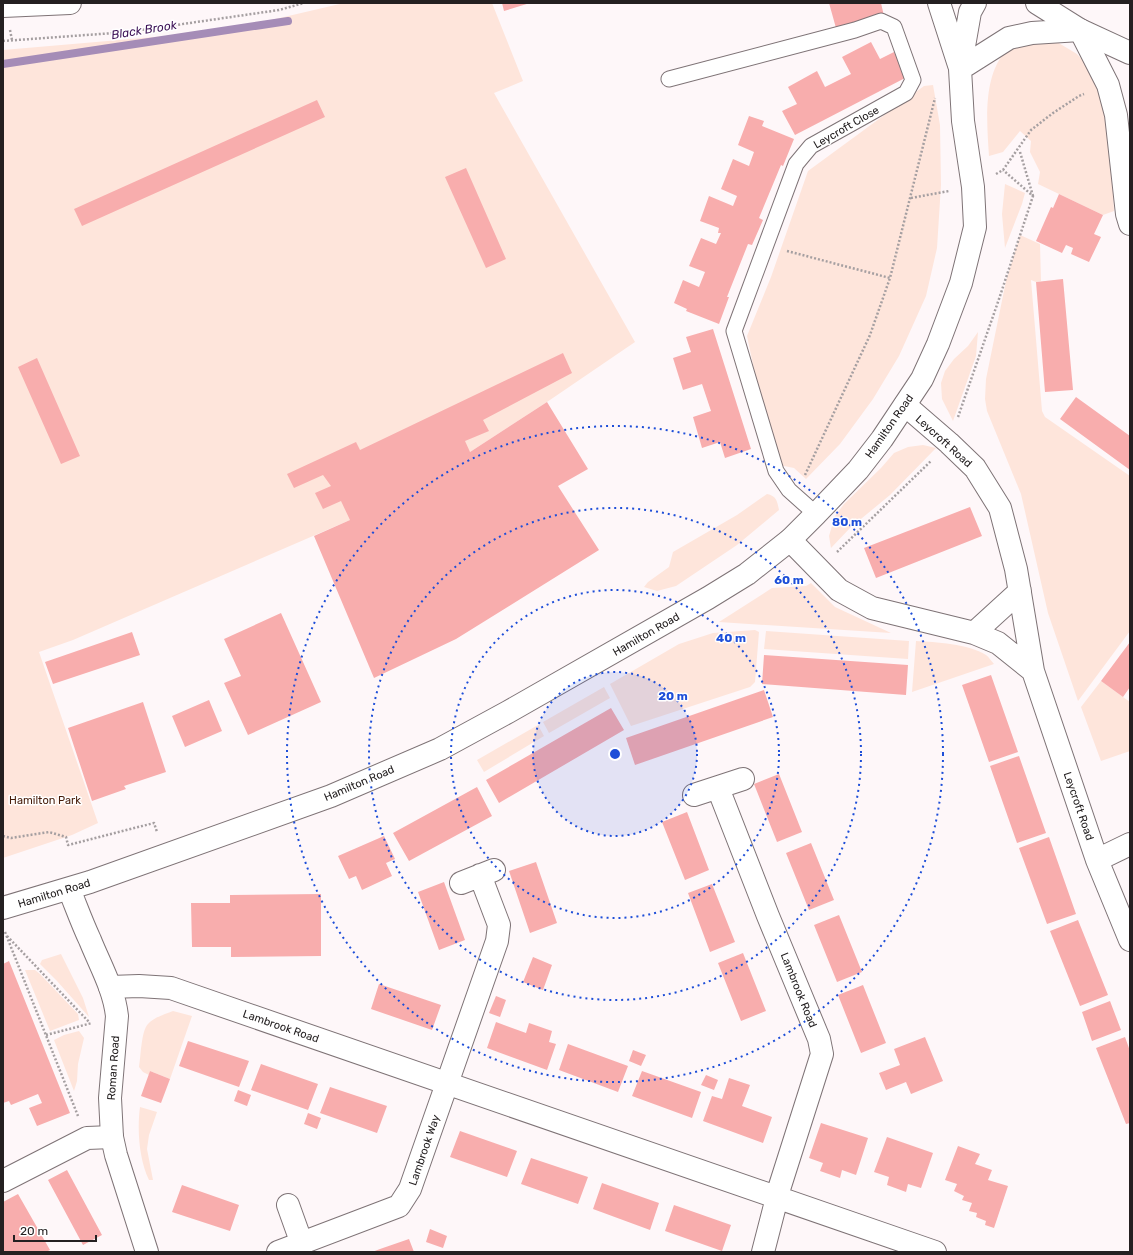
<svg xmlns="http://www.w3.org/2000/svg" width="1133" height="1255" viewBox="0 0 1133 1255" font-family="Rubik,sans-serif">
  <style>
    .green { fill: #fee5db }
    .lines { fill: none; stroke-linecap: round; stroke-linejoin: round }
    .stream { stroke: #a58cb7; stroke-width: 8 }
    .building { fill: #f8adad }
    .service-casing { stroke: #7e7376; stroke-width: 17 }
    .minor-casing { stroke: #7e7376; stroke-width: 24 }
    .tertiary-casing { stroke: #7e7376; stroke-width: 24 }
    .primary-casing { stroke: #7e7376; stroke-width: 24 }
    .path { stroke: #a59fa1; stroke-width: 2.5; stroke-dasharray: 2 2; stroke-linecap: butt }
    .service { stroke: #fff; stroke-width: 15 }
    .minor { stroke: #fff; stroke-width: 22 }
    .tertiary { stroke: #fff; stroke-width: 22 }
    .primary { stroke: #fff; stroke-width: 22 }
    .ring { fill: none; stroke: #1d4ed8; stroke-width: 2; stroke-dasharray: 2 4 }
    .labels { text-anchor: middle; stroke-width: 3; stroke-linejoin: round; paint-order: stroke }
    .street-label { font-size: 11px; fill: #242021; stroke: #fff }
    .park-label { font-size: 11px; fill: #451b08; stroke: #fff }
    .water-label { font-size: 12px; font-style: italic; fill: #3c1156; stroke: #fff }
    .centre { fill: #1d4ed8; stroke: #fff; stroke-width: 2 }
    .ring-label { font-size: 12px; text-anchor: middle; font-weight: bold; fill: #1d4ed8; stroke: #fff; stroke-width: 3; stroke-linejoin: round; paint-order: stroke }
  </style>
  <rect width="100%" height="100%" fill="#fef7f9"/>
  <path class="green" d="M344,3h148l31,78 -29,12 141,249 -88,60 -77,50 -120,68 -277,120 -34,12 59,171 -26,12 -69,23v-808l221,-19z
    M1020,41l37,1 20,12 15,17 12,36 8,67 2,37 -11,4 -65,-31 2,-12 -10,-20 1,-11 -11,-10 -17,21 -14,4c-2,-32 -7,-81 18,-106 3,-4 9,-6 13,-9z
    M933,85l7,40 1,60 -4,63 -11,48 -27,60 -26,43 -33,45 -34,35 -12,-11 -20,-4 -27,-128 24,-59 37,-106 116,-85z
    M1005,184l20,9 -3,11 -17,44 -3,-34z
    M1020,235l20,9 1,37 -5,1 -5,-2 11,131 3,6 85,59v155l-52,70 -30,-88 -27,-119 -34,-83 -2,-12 1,-20 20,-98z
    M978,332l-2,24 -23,65 -11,-22 -1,-16 4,-12 9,-12 14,-13z
    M923,445l13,3 -46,47 -40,33 -19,20 -2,-12 6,-20 9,-12 37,-36 13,-15 14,-6z
    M767,494c9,2 10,6 12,16l-42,35 -61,41 -19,5 -13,-4 4,-5 21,-15 4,-15 64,-37z
    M811,583l24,24 56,26 -172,-11 53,-34 34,-2z
    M755,630l4,2 -4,50 -5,5 -119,39 -21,-42 69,-40 34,-11z
    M766,631l143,10 -1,18 -144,-10z
    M916,641c19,1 53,3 70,14 3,2 5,6 8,9l-82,28z
    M1101,681l29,21v49l-29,10 -20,-54z
    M604,687l6,11 -61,35 -6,-11z
    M538,725l6,11 -60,36 -7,-12z
    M61,954l22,44 6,19 -32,-36 -17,-17 2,-4z
    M25,970h10l5,4 38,40 1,6 -29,11z
    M173,1011l19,5 -22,63 -20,-8 -1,4 -6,-3 -4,-5c2,-10 2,-36 9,-43 6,-7 18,-10 25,-13z
    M79,1031l5,7 -6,26 -1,17 -3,10 -20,-51 10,-5z
    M140,1107l17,5 -8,23 -2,14 6,31h-4c-10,-21 -12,-50 -9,-73z"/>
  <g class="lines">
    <path class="stream" d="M3,64l285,-43"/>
  </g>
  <path class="building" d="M502,3h28l-26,8z
    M829,3h52l3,13 -48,12z
    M871,42l9,17 14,-7 13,25 -112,58 -13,-24 15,-7 -9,-17 29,-16 8,16 26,-13 -9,-17z
    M317,100l8,17 -243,109 -8,-17z
    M749,116l15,5 -2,5 32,13 -11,27 -2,-1 -22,53 4,2 -11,25 -4,-1 -21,53h2l-10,27 -33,-13 1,-2 -13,-6 9,-23 16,7 6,-15 -16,-6 12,-28 15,6 5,-11h-3l1,-5 -19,-7 9,-25 24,10 4,-10 -16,-7 12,-30 16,7 5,-14 -16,-7z
    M466,168l40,91 -20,9 -41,-91z
    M1059,194l44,21 -9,19 7,3 -12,25 -18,-8 2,-6 -7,-3 -4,8 -26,-12 15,-34 2,1z
    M1063,279l10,111 -28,2 -9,-110z
    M713,329l38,120 -26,9 -5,-16 -18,6 -9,-31 18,-6 -9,-27 -19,6 -10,-32 18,-6 -5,-15z
    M563,353l9,20 -89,47 6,11 -24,10 5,11 77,-50 41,67 -30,17 41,64 -143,89 -82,39 -60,-142 36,-16 -9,-19 -18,8 -8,-16 16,-7 -8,-11 -29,13 -7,-14 69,-32 4,8z
    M37,358l43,98 -19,8 -43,-97z
    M1076,397l54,39v34l-70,-51z
    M970,507l12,29 -106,42 -12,-30z
    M281,613l40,89 -73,33 -24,-52 17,-7 -17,-37z
    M132,632l8,23 -87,29 -8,-22z
    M1130,642v45l-7,10 -22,-16z
    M764,655l144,10 -2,30 -144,-11z
    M991,675l27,77 -29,10 -27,-77z
    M764,690l9,27 -138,48 -9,-27z
    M209,700l13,31 -37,16 -13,-31z
    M143,702l23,70 -42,14 2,3 -34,12 -24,-73z
    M611,708l13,22 -125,73 -13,-23z
    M1019,756l27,77 -29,10 -27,-77z
    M779,774l23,58 -25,10 -23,-58z
    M477,787l15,29 -83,45 -16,-28z
    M687,812l22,58 -24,10 -23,-58z
    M384,836l11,23 -9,4 6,13 -30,14 -6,-14 -7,3 -11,-23z
    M1049,837l27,77 -29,10 -28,-76z
    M811,843l23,57 -25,10 -23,-57z
    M536,862l21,61 -27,10 -21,-62z
    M444,882l21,58 -26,10 -21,-58z
    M712,884l23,58 -25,10 -22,-59z
    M321,894v62l-90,1v-10h-39l-1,-44h39v-8z
    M839,915l23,57 -25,10 -23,-57z
    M1078,920l30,75 -28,11 -30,-75z
    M743,953l23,58 -25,10 -23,-58z
    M533,957l19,8 -9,25 -20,-8z
    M9,961l61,152 -33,13 -8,-18 13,-5 -4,-9 -27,11 -2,-4 -6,2v-139z
    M379,984l62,21 -9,25 -61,-21z
    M863,985l23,58 -25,10 -23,-58z
    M496,996l10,4 -6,17 -11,-4z
    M1110,1001l11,29 -29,11 -10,-29z
    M496,1022l30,11 3,-10 23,8 -3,11 7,2 -9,26 -60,-22z
    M925,1037l18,44 -32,13 -5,-12 -20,8 -7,-17 21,-8 -6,-16z
    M1125,1037l5,14v72l-4,1 -30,-76z
    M188,1041l61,20 -10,26 -60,-21z
    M568,1044l60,22 -10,26 -59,-22z
    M633,1050l13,5 -5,11 -12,-5z
    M261,1064l57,20 -10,26 -57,-20z
    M150,1071l20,8 -9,24 -20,-7z
    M642,1071l59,21 -9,26 -60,-22z
    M706,1075l12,5 -4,10 -13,-5z
    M729,1078l21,7 -8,21 30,11 -9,26 -60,-22 9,-25 10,3z
    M330,1087l57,19 -10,27 -57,-20z
    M238,1090l13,5 -4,11 -13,-5z
    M308,1113l13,5 -4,11 -13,-5z
    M821,1123l47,15 -12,37 -14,-5 -2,8 -20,-7 3,-8 -14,-5z
    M460,1131l57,20 -10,26 -57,-20z
    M887,1137l46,16 -12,35 -13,-4 -2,8 -19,-7 2,-8 -15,-5z
    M958,1146l22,8 -5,10 17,6 -4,10 20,6 -14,42 -9,-3 1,-4 -10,-4 1,-4 -8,-2 3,-8 -10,-3 2,-4 -10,-5 3,-7 -12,-4z
    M531,1158l57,19 -10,27 -57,-20z
    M67,1170l35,65 -19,10 -35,-65z
    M602,1183l57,20 -9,27 -57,-21z
    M182,1185l57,20 -9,26 -58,-19z
    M18,1194l32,56 -4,2h-43v-50z
    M674,1205l57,20 -9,26 -57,-20z
    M430,1229l17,7 -4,12 -17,-6z
    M409,1239l5,13h-42l8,-3z"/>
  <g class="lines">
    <g class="service-casing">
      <path id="service" d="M669,79l186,-49 26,-9 13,6 19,53 -7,13 -95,53 -15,18 -62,167 42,140 13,19 27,24"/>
    </g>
    <g class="minor-casing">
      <path id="minor" d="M905,405l44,38 26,25 25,40 16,61 17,102 64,189 33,80
        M790,540l49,50 33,18 102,25 24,10 35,28
        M974,633l46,-42
        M718,788l50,128 51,123 3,15 -42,132 -17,66
        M694,795l49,-16
        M1097,860l33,-16
        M461,883l33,-13
        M110,987l29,-1 32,2 764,264
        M3,1181l84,-43 25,-1
        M288,1205l14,39
        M278,1252l121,-46 11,-17 87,-248 2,-16 -19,-50"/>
    </g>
    <g class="tertiary-casing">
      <path id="tertiary" d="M939,3l20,62
        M1037,3l43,27 50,23
        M3,6l67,-3
        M960,69l49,-31 23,-5 48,-3
        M69,889c7,17 13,34 21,51 10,25 24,49 27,76l-7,82 2,39 4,18 31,97
        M3,908l87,-26 241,-86 109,-47 68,-37 200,-114 39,-24 43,-34 26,-26 42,-44 24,-31 40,-60 16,-35 23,-61 14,-56 -2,-40 -10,-66 -3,-52 10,-57 5,-9"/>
    </g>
    <g class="primary-casing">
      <path id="primary" d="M1080,30l28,55 8,30 11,99 3,10"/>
    </g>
    <path class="path" d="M10,30l2,10
      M3,41l125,-9 151,-22 25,-7
      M1020,152l13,44
      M996,174l7,-4 28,-40 22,-17 26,-17 5,-2
      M911,198l38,-7
      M787,251l103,27
      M958,417l41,-118 34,-103 -30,-26
      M805,475l65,-140 20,-57 45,-180
      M837,552l94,-91
      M3,836l8,2 38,-6 17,5 2,8 86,-22 3,9
      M5,932l73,184
      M7,936l82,86
      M46,1035l46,-12"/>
    <use href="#service" class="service"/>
    <use href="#minor" class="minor"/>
    <use href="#tertiary" class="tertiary"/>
    <use href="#primary" class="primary"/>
  </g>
  <circle cx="615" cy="754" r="82" fill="#1d4ed8" fill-opacity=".12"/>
  <g class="ring">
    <circle cx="615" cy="754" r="82"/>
    <circle cx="615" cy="754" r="164"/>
    <circle cx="615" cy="754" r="246"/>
    <circle cx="615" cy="754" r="328"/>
  </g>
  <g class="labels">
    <g class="street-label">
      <text transform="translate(846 127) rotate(-30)" y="4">Leycroft Close</text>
      <text transform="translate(889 426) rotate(-55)" y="4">Hamilton Road</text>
      <text transform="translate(944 441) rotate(42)" y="4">Leycroft Road</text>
      <text transform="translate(646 634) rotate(-30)" y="4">Hamilton Road</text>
      <text transform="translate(359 783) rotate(-23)" y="4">Hamilton Road</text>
      <text transform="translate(1079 806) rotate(71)" y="4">Leycroft Road</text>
      <text transform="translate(54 893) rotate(-17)" y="4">Hamilton Road</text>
      <text transform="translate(799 990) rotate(68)" y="4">Lambrook Road</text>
      <text transform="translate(281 1026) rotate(19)" y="4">Lambrook Road</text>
      <text transform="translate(113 1068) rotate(-86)" y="4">Roman Road</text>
      <text transform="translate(424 1150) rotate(-71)" y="4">Lambrook Way</text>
    </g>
    <g class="park-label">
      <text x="45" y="804">Hamilton Park</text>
    </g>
    <g class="water-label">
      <text transform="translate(144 30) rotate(-9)" y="4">Black Brook</text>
    </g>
  </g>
  <circle cx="615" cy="754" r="6" class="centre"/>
  <g class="ring-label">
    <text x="847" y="526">80 m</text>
    <text x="789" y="584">60 m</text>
    <text x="731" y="642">40 m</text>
    <text x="673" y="700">20 m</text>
  </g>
  <rect width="1133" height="1255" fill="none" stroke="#242021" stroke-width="8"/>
  <path d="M14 1235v6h82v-6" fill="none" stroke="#242021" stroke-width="2"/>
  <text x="20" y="1235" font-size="12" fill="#242021" stroke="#ffffff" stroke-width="3" paint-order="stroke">20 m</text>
</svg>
